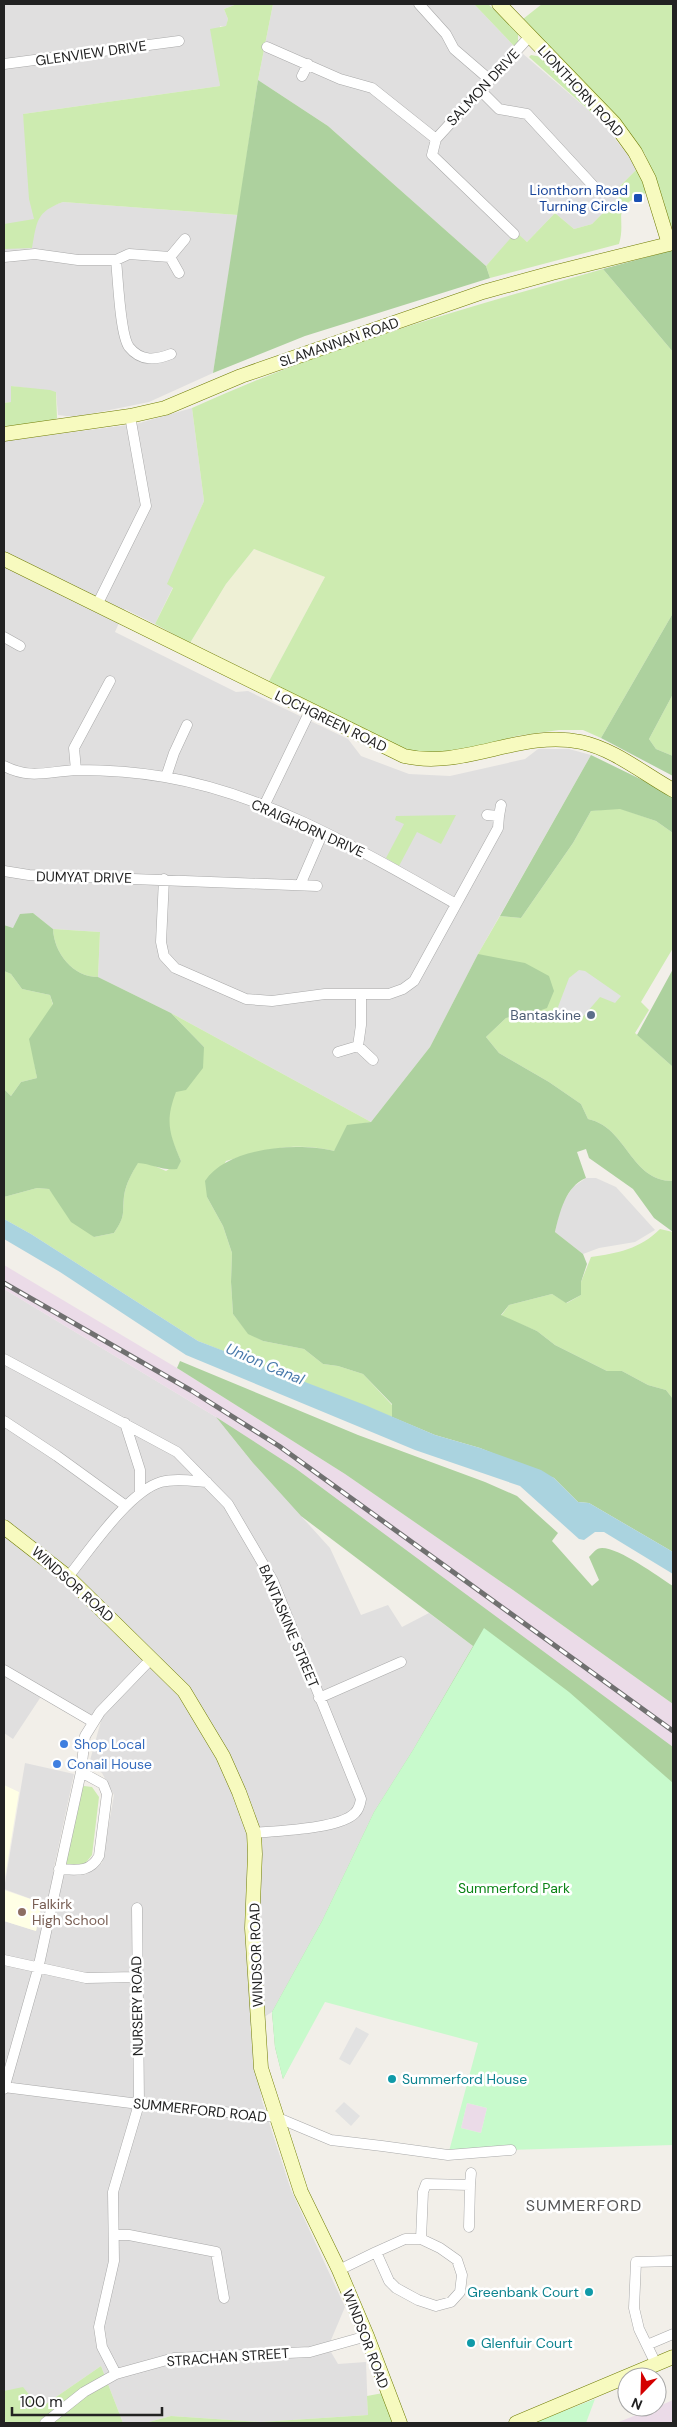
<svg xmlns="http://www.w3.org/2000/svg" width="677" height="2427" viewBox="0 0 677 2427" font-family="'DM Sans',sans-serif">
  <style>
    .residential { fill: #e0dfdf }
    .industrial { fill: #ebdbe8 }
    .education { fill: #ffffe5 }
    .farmland { fill: #eef0d5 }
    .grass { fill: #cdebb0 }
    .forest { fill: #add19e }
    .park { fill: #c8facc; fill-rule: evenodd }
    .parking { fill: #e2e2e2 }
    .water { fill: #aad3df }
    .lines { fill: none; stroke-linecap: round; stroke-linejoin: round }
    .street-casing { stroke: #a9a9a9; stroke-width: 11 }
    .secondary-casing { stroke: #707d05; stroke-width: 15 }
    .street { stroke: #fff; stroke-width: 10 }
    .secondary { stroke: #f7fabf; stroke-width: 14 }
    .rail-casing { stroke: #707070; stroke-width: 5 }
    .rail { stroke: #fff; stroke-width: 3; stroke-dasharray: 9; stroke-linecap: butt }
    .transit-dot { fill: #1a4fb4; stroke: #fff; stroke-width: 2 }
    .service-dot { fill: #5c6f8a; stroke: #fff; stroke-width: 2 }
    .shop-dot { fill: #3f7fe0; stroke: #fff; stroke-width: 2 }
    .education-dot { fill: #8d6e63; stroke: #fff; stroke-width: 2 }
    .culture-dot { fill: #0f9aa8; stroke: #fff; stroke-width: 2 }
    .labels { text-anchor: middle; stroke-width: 5; stroke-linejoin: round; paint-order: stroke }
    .street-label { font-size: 14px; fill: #222; stroke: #fff }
    .transit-label { font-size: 14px; fill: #164399; stroke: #fff; text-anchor: end }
    .service-label { font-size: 14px; fill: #4e5e75; stroke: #fff; text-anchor: end }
    .shop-label { font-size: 14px; fill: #366cbe; stroke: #fff; text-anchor: start }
    .park-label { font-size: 14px; fill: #0c8416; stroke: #fff }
    .education-label { font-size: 14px; fill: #785e54; stroke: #fff; text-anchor: start }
    .culture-label { font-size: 14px; fill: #0d838f; stroke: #fff; text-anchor: start }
    .water-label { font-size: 15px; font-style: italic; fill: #4a7aab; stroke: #fff }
    .quarter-label { font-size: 16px; letter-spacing: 1px; fill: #555; stroke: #fff }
  </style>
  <rect width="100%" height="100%" fill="#f2efe9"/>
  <path class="residential" d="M4,4h233l-13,5 4,10 -2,8 -6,-1 -3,35 3,25 -197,28 15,105 8,-11 17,-6 175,13 -25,158 -64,29 -74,15 -17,-2 -2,-23 -45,-6v16l-7,1z
    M273,4h201l41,43 86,74 37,47 -23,23 5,6 -28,27 -18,5 -19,-16 -28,29 -11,-9 -30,33 -158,-140 -70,-46z
    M192,408l12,93 -36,83 5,3 -18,37 -30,-15 -10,23 121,60 12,-1 100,48 13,17 48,18 41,2 75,-17 13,-10h31l22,6 -113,199 -48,93 -59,75 -200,-109 -73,-36 2,-45 -47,-3 -20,-16 -20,15 -9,-3v-484l132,-17z
    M586,1178h10l20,9 39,43 -20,12 -36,6 -16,6 -28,-22 6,-27 12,-18z
    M4,1289l212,128 37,46 77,85 31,67 27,-10 14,22 27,-14 44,33 -60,104 -39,62 -52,109 -50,91 -22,14 12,75 29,89 54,117 -17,40 10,17 28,-2 2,53 -107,7 -90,-6 -26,7h-22l-22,-57 -61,42 -36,-17v-470l32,10 6,-28 -38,-14 21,-126 49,11 -21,98 33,2 16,-11 12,-68 -12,-22 -13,-9 12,-43 -55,-32 -33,50 -9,-6z"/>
  <path class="industrial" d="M4,1265l173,103 168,106 168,116 160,114v79l-372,-267 -48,-53 -37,-46 -212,-128z
    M467,2103l20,5 -6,25 -20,-5z
    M673,2400v23h-57l41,-16z"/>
  <path class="education" d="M4,1785l15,7 -15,91z
    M4,1890l38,13 -6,28 -32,-10z"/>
  <path class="farmland" d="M254,549l71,28 -57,106 -78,-40 36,-59z"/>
  <path class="grass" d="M237,4h36l-15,76 -20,135 -175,-13c-27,10 -26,19 -31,46l-28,1v-25l30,-5 -5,-20 -6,-85 197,-28 -10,-57 16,-3 2,-7 -4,-10z
    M474,4h14l30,28v12l-3,3z
    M542,4h131v224l-3,-3 -7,-26 -18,-45 -34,-43 -88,-92z
    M531,55l11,2 59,64 -72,-64z
    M638,168l8,22 -2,5c-35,12 -17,23 -25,49l-129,34 -4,-12 30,-34 11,10 28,-29 19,16 18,-5 27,-27 -4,-6z
    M603,269l70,83v261l-72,125 -18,-8h-24l-43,6 -43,14 -28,6 -40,-4 -137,-69 57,-106 -71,-28 -28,35 -36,59 -35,-19 18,-36 -6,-4 37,-83 -12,-93c130,-60 273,-100 411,-139z
    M11,386l39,4 6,2 1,26 -6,5 -47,3v-23l7,-1z
    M673,694v62l-17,-7 -7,-10z
    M619,808l37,13 17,12v115l-32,54 8,8 -14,23 38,34v114c-43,0 -46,-54 -85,-62l-7,-15 -32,-22 -50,-29 -13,-16 20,-19 27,-5 -55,-59 22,-38 21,2 52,-75 18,-32z
    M456,815l-15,29 -24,-12 -18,34 -13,-8 18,-34 -9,-4 1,-4z
    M53,929l47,3 -2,45c-25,0 -44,-24 -45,-48z
    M4,971l7,3 11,15 28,6 3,10 -19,56 3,17 -16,4 -10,14 -7,-7z
    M171,1013l200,109 -11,2 -26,27c-42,-10 -68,-1 -108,10l-19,36 16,29 9,27 -1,29 2,32 15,19 15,8 41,8 19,15 15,2 25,8 29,31v12l-194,-76 -167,-107 -27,-15v-22l33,-9 12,1 11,14 34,34 20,-4c12,-19 8,-17 10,-37 2,-13 8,-23 14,-34l12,2 16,7 15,-10c-5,-11 -10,-22 -12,-34 -5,-28 21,-58 35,-80z
    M660,1229l13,3v167l-7,-9 -18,-5 -26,-14h-15l-52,-26 -18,-14 -36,-15 8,-11 43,-11 15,9 14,-8v-13l10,-25c27,-4 49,-8 69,-28z
    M84,1786l8,1 7,10 -7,58 -8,10h-20l16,-75z
    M101,2366l22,57h-119v-32l19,-4 17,21z
    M383,2393l11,30h-249l26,-7 90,6 107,-7 -1,-19z"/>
  <path class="forest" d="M258,80l70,46 158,140 4,12 -185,58 -92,37z
    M673,250v102l-70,-83z
    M673,613v81l-24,45 7,10 17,7v20l-72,-38z
    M591,755l82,40v38l-17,-12 -36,-12 -29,2 -18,32 -52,75 -21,-2z
    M33,913l20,16c1,24 20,48 45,48l73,36 33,34 -1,21 -17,22 -10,2c-11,29 -7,41 5,69l-4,8c-14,2 -25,-5 -39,-6 -6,10 -12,20 -14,33 -2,19 2,19 -10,37l-20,4 -23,-15 -22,-33 -12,-1 -33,9v-108l7,7 10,-14 16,-4 -8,-39 24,-35 -3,-9 -28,-6 -11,-15 -7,-3v-46l9,3 7,-14z
    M478,954l47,9 24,13 5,15 -7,17 -14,5 -27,5 -20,19 13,16 50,29 32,22 7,15c39,8 42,62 85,62v51l-19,-14 -21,-29 -44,-31 -3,-9 -9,3 9,26c-21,9 -26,34 -31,54l28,22 4,10 -6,18v13l-15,8 -14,-9 -43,11 -8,10 36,16 18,14 52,26h15l26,14 18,5 7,9v153l-84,-49 -11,-1 -24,-24 -74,-30 -45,-13 -43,-18v-13l-29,-30 -25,-8 -15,-2 -19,-15 -41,-8 -15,-7 -15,-20 -2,-32 1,-29 -9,-27 -16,-29 -2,-16c22,-34 92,-39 129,-30l13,-26 24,-3 59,-75z
    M673,969v98l-36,-32z
    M180,1361l178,74 127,47 32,14 41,37 -6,8 40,45 7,-6 -10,-23c4,-4 7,-9 13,-9 18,0 55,28 71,38v118l-160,-114 -168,-116 -168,-106z
    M216,1417l79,51 378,279v290l-277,-191 -113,233 -8,-32 -3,-35 50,-91 52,-109 39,-62 60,-104 -172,-130 -48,-53z"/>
  <path class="park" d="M484,1628l85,64 104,91v362l-166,5 -59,5 30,-112 -153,-41 -42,77 -8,-32 -3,-35 50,-91 52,-109 39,-62zM467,2103l20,5 -6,25 -20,-5z
    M595,2399l-9,24h-53z"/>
  <path class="parking" d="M579,970l6,1 36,25 -6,7 -15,-6 -19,22 -6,1 -9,-2 -7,-5 -1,-6 11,-29z
    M356,2027l13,7 -19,31 -11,-6z
    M344,2102l16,14 -9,10 -16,-15z"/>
  <path class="water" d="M4,1219l27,15 167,107 167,64 70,30 45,13 61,22 13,8 24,24 11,1 84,49v22l-69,-42h-9l-11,8 -5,-1 -59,-53 -105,-36 -229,-95 -126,-83 -56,-33z"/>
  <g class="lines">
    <g class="street-casing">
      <path id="street" d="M419,4l27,30 8,15 36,31
        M267,47l73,32 32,9 64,51
        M4,64l175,-23
        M302,76l6,-12
        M480,90l19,19 28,5 71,77
        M436,139l94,-103
        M436,139l-4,16 82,79
        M4,257l31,-3 43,6h38l13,-6 41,3
        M116,260c2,18 4,75 13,87 12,15 27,13 42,7
        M179,273l-9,-16 15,-18
        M97,605l49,-99 -16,-90
        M4,637l16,9
        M4,766c28,14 44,5 74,4 28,0 58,2 87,7 105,18 199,75 291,127
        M76,770l-2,-22 36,-67
        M166,777l8,-24 13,-28
        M264,806l46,-95
        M487,815l12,1 2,-11
        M4,871l25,4 288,11
        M164,879l-3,63 3,14 11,12 71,31 26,2 53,-7h64l14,-5 11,-8 84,-153 1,-12
        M300,885l23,-53
        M358,1046l3,-21v-31
        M338,1052l20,-6 15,14
        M4,1359l173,93 51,52 45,77 88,218c-1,6 -2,10 -6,14 -15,16 -79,18 -101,20
        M4,1421l53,35 69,50
        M125,1423l15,47v23
        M68,1577c21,-26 61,-86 93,-95 14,-4 32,-1 46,0
        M4,1670l89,52
        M319,1698l82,-36
        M59,1869c17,1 31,4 40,-13l8,-62 -4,-10 -22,-12
        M4,1960l82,18 50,-1
        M4,2087l135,17 137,13 55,23 51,6 66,9 63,-5
        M4,2089l34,-120 43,-197 4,-36 15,-24 52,-54
        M470,2185l1,-12
        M115,2235h14l87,17 8,46
        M421,2239l2,-47 3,-8 44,1 -1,42
        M339,2270l37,-18 29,-13h16l19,9 17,12 5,15 -2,17 -9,10 -15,4 -18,-6 -22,-12 -7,-7 -13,-29
        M647,2345l26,-11
        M656,2364l-17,-35 -5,-21 2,-46 37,-1
        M116,2374l-14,-27 -3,-20 15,-66 -1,-69 26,-88 -2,-196
        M45,2423l39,-31 32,-18 58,-16 136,-6 57,-16"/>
    </g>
    <g class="secondary-casing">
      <path id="secondary" d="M499,4l115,119 21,29 14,27 20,65
        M4,434l126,-18 35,-8 76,-32 242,-84 69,-19 121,-30
        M4,559l400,197c60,14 117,-27 177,-14 33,7 63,32 92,48
        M4,1527l64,50 116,114 39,65 16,36 15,41 1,21 -3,74 9,140 40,124 38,78 28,66 33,87
        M516,2423l157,-66"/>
    </g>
    <use href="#street" class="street"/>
    <use href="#secondary" class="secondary"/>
    <g class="rail-casing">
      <path id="rail" d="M4,1283l188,108 87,55 394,285"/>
    </g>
    <use href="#rail" class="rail"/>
  </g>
  <rect class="transit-dot" x="633" y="193" width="10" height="10" rx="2.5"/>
  <circle class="service-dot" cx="591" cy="1015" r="5"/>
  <g class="shop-dot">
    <circle cx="64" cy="1744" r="5"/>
    <circle cx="57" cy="1764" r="5"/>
  </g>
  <circle class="education-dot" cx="22" cy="1912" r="5"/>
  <g class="culture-dot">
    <circle cx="392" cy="2079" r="5"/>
    <circle cx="589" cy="2292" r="5"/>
    <circle cx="471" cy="2343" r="5"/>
  </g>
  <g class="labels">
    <g class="street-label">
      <text transform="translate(91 53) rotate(-8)" y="5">GLENVIEW DRIVE</text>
      <text transform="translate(483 87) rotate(-47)" y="5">SALMON DRIVE</text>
      <text transform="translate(581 91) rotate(47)" y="5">LIONTHORN ROAD</text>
      <text transform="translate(339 342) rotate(-19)" y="5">SLAMANNAN ROAD</text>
      <text transform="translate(331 721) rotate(26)" y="5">LOCHGREEN ROAD</text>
      <text transform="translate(308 828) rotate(24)" y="5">CRAIGHORN DRIVE</text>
      <text transform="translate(84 877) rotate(1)" y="5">DUMYAT DRIVE</text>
      <text transform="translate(73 1584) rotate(42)" y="5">WINDSOR ROAD</text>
      <text transform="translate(289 1626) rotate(67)" y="5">BANTASKINE STREET</text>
      <text transform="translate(256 1955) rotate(-92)" y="5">WINDSOR ROAD</text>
      <text transform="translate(137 2006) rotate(-91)" y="5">NURSERY ROAD</text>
      <text transform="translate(200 2110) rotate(6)" y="5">SUMMERFORD ROAD</text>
      <text transform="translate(366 2339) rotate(69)" y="5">WINDSOR ROAD</text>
      <text transform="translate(228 2357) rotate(-4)" y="5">STRACHAN STREET</text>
    </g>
    <g class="transit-label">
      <text x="628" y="195">Lionthorn Road<tspan x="628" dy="16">Turning Circle</tspan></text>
    </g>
    <g class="service-label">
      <text x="581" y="1020">Bantaskine</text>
    </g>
    <g class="shop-label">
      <text x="74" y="1749">Shop Local</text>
      <text x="67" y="1769">Conail House</text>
    </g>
    <g class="park-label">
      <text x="514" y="1893">Summerford Park</text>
    </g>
    <g class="education-label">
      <text x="32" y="1909">Falkirk<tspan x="32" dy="16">High School</tspan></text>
    </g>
    <g class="culture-label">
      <text x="402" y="2084">Summerford House</text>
      <text x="579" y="2297" text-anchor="end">Greenbank Court</text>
      <text x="481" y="2348">Glenfuir Court</text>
    </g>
    <g class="water-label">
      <text transform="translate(265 1364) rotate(23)" y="5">Union Canal</text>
    </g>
    <g class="quarter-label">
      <text x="584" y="2211">SUMMERFORD</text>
    </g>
  </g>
  <rect width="677" height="2427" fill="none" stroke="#222222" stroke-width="10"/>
  <g transform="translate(642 2392) rotate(203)"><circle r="24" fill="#ffffff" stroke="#a7a7a7"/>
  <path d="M0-4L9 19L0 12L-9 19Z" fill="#d40000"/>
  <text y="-8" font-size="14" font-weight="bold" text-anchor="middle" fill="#222222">N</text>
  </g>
  <path d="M12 2407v8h150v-8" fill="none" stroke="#222222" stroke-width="2.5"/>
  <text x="20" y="2407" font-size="15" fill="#222222" stroke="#ffffff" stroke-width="4" paint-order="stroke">100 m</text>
</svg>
